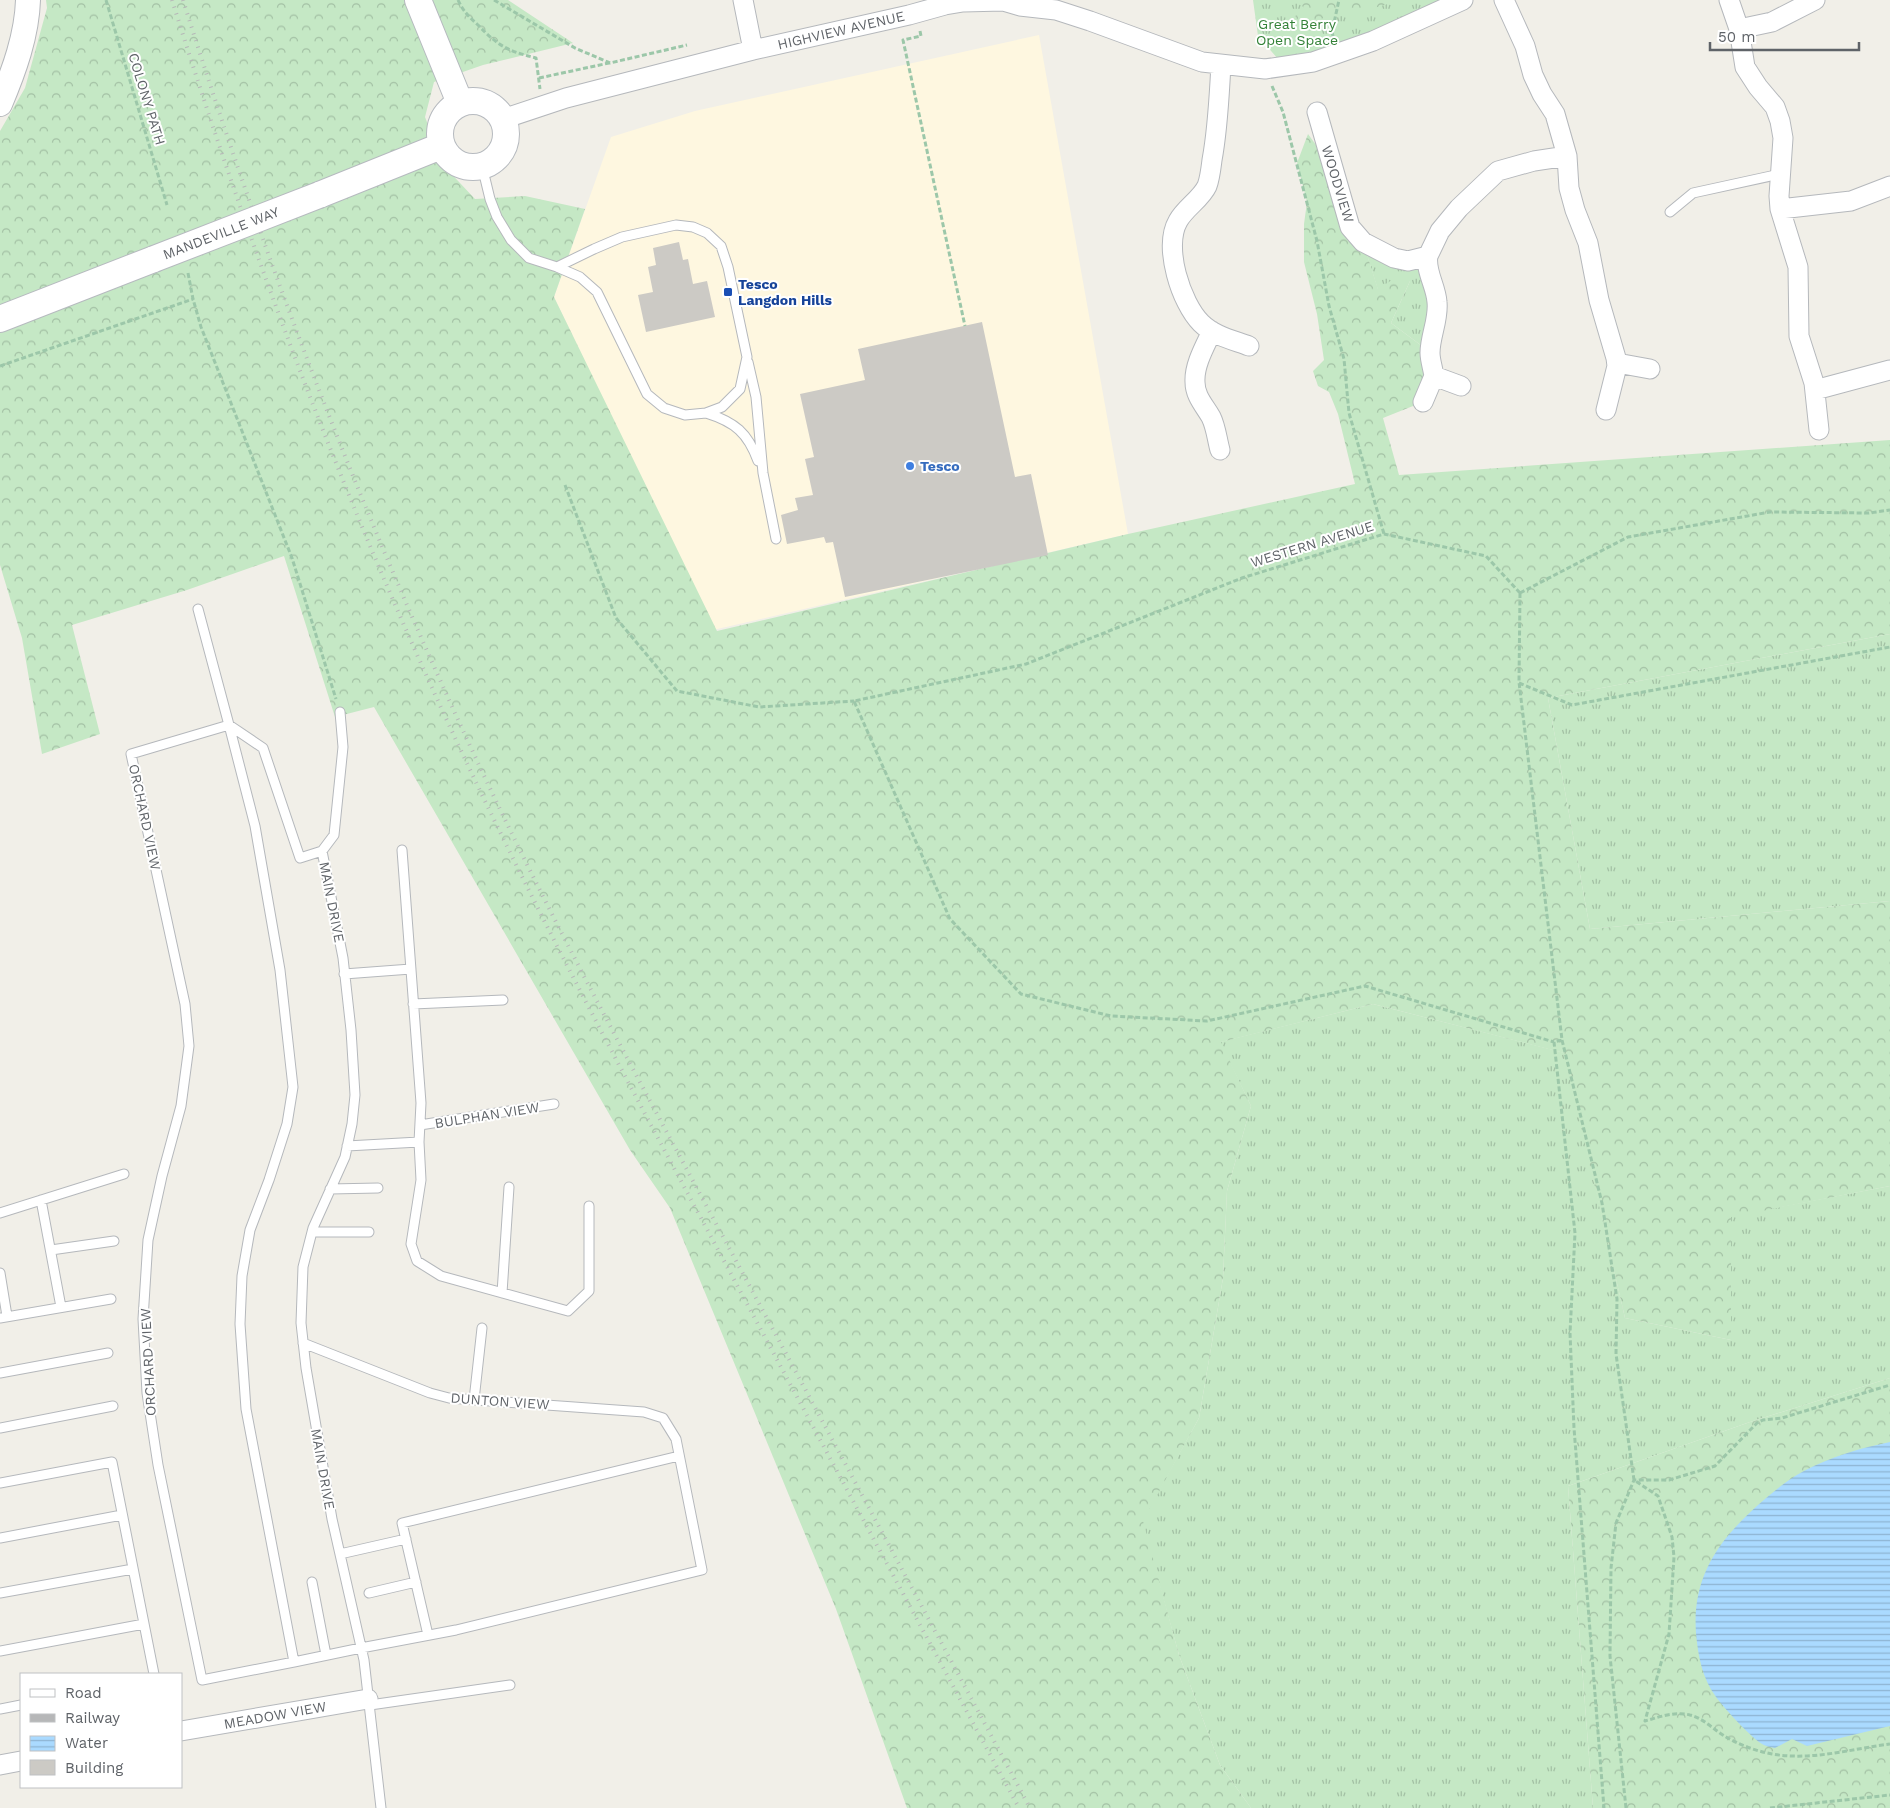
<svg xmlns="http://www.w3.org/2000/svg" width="1890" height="1808" viewBox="0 0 1890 1808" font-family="'Work Sans',sans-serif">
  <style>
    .commercial { fill: #fef7e0 }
    .grass { fill: url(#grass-tufts) }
    .forest { fill: url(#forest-crowns) }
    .water { fill: url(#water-rules) }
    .building { fill: #cccac5 }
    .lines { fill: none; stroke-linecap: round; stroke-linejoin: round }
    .service-casing { stroke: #b5b8bc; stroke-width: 11 }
    .minor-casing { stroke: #b5b8bc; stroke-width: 21 }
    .tertiary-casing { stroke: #b5b8bc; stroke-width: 26 }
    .secondary-casing { stroke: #b6babf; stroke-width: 28 }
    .path { stroke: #9cc7a9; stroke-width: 3; stroke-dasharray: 5 2.5; stroke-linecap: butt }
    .service { stroke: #fff; stroke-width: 9 }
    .minor { stroke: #fff; stroke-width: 19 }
    .tertiary { stroke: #fff; stroke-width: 24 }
    .secondary { stroke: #fff; stroke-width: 26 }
    .rail { stroke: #b6b7b8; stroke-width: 4; stroke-dasharray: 1 6; stroke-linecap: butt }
    .secondary-bridge-casing { stroke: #b6babf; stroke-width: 28; stroke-linecap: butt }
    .secondary-bridge { stroke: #fff; stroke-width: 26 }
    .transit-dot { fill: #1a4fb4; stroke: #fff; stroke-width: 2 }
    .shop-dot { fill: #3f7fe0; stroke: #fff; stroke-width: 2 }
    .labels { text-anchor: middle; stroke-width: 4; stroke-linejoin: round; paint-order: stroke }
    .park-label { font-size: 14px; fill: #348238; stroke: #fff }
    .street-label { font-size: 14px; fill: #5f6368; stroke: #fff }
    .transit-label { font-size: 14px; font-weight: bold; fill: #164399; stroke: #fff; text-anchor: start }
    .shop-label { font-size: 14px; font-weight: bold; fill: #366cbe; stroke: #fff; text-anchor: start }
  </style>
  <defs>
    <pattern id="grass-tufts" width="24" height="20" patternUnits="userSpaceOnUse" patternTransform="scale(1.25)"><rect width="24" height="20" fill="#c5e8c5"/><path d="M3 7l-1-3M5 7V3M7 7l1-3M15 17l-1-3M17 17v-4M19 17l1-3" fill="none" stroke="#a3c0a4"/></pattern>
    <pattern id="forest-crowns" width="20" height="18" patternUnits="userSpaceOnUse" patternTransform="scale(1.25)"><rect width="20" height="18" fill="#c5e8c5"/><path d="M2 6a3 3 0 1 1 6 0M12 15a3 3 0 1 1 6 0" fill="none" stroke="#a3c0a4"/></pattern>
    <pattern id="water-rules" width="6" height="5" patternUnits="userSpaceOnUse" patternTransform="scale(1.25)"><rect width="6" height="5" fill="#aadaff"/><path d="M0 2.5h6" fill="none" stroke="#8eb4d2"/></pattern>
  </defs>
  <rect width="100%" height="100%" fill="#f1efe8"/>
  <path class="commercial" d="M1039,35l89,499 -415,96 -159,-333 57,-160 84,-26z"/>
  <path class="grass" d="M1253,0h210l-178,67 -27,-31z
    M1363,242l65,14 2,96 -39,-29 19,-42 -32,9z
    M1890,634v267l-300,28 -42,-231z
    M1373,1004l192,49 60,265 106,22v-124l159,-30v192l-140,44 -182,64 25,322h-342l-31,-43 -41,-110 -37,-134 57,-103 24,-140 4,-87 24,-85 -31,-64z"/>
  <path class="forest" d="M46,0h462l65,43 -90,22 -49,17 -9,35 19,49 31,33 50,-3 60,13 -31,88 163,334 411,-97 227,-50 -17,-70 -9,-22 -11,-6 -5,-15 11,-11 -7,-46 -13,-52v-38l3,-22 -10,-39 11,-29 24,33 31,75 15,47 17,-11 15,3 -19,42 39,29 -7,50 -40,16 16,57 491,-35v194l-342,64 42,231 300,-28v285l-159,31v123l-106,-22 -61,-265 -191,-49 -152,38 30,64 -24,85 -4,87 -24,140 -56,103 36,134 41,110 31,43h-344l-71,-199 -166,-401 -40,-58 -256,-443 -39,10 -51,-161 -97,34 -115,35 28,109 -58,20 -20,-116 -22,-73v-434l25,-43 22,-80z
    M1299,0h98l1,1 -34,10 -37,2 -19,23 -21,-1 2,-14 15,-12z
    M1890,1378v430h-297l-25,-322 182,-64z"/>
  <path class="water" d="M1890,1442v284l-83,20 -15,-7 -17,9c-3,-1 -7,-1 -11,-3 -11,-5 -40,-37 -48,-48 -14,-19 -18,-41 -20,-64 -4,-56 22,-92 62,-128 14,-12 29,-25 46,-34 26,-14 57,-23 86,-29z"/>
  <path class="building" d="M679,242l4,18 5,-1 5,25 14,-3 8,36 -69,15 -8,-37 15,-3 -5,-25 8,-2 -3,-17z
    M982,322l33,155 16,-3 17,81 -203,42 -12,-55 -7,1 -2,-6 -37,7 -6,-29 17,-5 -3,-12 18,-3 -8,-36 9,-2 -14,-63 65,-14 -7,-31z"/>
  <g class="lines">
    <g class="service-casing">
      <path id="service" d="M482,166l8,33 7,18 14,23 18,18 28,9 23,10 17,15 50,102 17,14 21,7 21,-2 16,-6 18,-18 7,-32 -19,-90 -7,-21 -14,-13 -14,-6 -17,-2 -54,12 -28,12 -37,18
        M1670,212l23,-19 87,-19
        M748,362l8,35 7,76 13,66
        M706,413c29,9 42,20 52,48
        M198,609l31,116 34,23 37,110 22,-7
        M402,850l19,253 -2,39
        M322,851l21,107 8,72 4,65 -3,29 -7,33 -32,71 -10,39 -2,56 5,45 26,151 32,141 17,148
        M322,851l12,-16 9,-88 -3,-35
        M344,974l67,-5
        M413,1004l90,-4
        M420,1125l134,-21
        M347,1146l72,-4 2,38 -10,64 6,17 24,15 127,35 21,-20v-85
        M330,1189l48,-1
        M41,1200l20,107
        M0,1213l124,-39
        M312,1232h57
        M51,1250l63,-9
        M0,1273l7,43
        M502,1293l7,-106
        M0,1318l111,-19
        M0,1373l108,-20
        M474,1400l8,-72
        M0,1428l113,-22
        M0,1483l112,-21 42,212
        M0,1538l122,-23
        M340,1554l66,-15
        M312,1582l14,73
        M0,1593l133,-24
        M369,1593l47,-11
        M428,1635l-26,-112 277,-67
        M0,1651l144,-27
        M294,1662l-92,18 -44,-215 -11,-72 -4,-74 5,-79 14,-64 19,-70 8,-60 -4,-42 -54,-250 98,-29 26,101 25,144 13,117 -6,37 -18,56 -19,50 -8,46 -2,48 6,85 48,253 67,-14 95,-18 246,-60 -26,-131 -13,-21 -19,-6 -195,-14 -19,-5 -127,-50
        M370,1705l140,-20
        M0,1709l21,-4"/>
    </g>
    <g class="minor-casing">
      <path id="minor" d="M743,0l10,50
        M1504,0l21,46 8,29 9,19 13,20 12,42 2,32 6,22 13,33 11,57 17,58 1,8 -11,44
        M1729,0l10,29 6,38 13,20 17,20 5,14 3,17 -4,58 1,13 18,58 1,69 15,47 5,47
        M1739,29l33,-7 43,-22
        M1221,65c-2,32 -3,63 -9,95 -1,8 -2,18 -5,26 -6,13 -22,22 -29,35 -15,26 3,82 23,102 13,13 32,17 48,23
        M1317,112l33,115 13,15 31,16 14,3 20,-5 12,-25 19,-23 39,-37 36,-10 33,-5
        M503,119l63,-21 187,-48 156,-35 36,-10 18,-3 40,-1 17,5 36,4 34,11 112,41 63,7 48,-7 60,-21 90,-41
        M1780,209l71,-8 39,-15
        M1428,256c-3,15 8,30 9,46 2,17 -7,34 -7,51 0,7 3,16 4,23l27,10
        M1212,331c-7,15 -18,34 -17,51 0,14 9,23 16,35 5,10 6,22 9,33
        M1617,363l33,6
        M1815,390l75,-20
        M1423,402l11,-26
        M181,1731l187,-32
        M0,1765l21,-4"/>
    </g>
    <g class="tertiary-casing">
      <path id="tertiary" d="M0,104c14,-33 27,-69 28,-104"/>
    </g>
    <g class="secondary-casing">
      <path id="secondary" d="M418,0l42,103
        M440 134a33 33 0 1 1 66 0a33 33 0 1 1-66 0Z
        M319,195l122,-49
        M0,319l154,-60"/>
    </g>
    <path class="path" d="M106,0l61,205
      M458,0c5,11 11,17 20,25 20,21 30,26 58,33l4,31
      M494,0l81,48 35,15 77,-18
      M920,31l1,5 -18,4 62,286
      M1333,36l-1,-4 7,-32
      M539,78l70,-15
      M1272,86l11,26 34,129 12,65 15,53 5,54 35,121
      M188,273l5,26 8,28 91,231 44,141
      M0,366l193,-67
      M565,485l51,133 61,73 82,16 95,-6
      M1520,593l-34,-37 -102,-22 -142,44 -216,86 -172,37 96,218 71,75 90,22 96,5 158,-35 189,56
      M1520,593l-1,89 43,358 -8,2 21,191 -5,100 4,95 30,380
      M1520,593l108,-56 142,-25 99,1 21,-3
      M1519,683l53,22 318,-58
      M1562,1040l40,163 15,96 -1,55 18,126 24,16 14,41 2,20 -5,77 -24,87c14,-4 30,-10 45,-6 13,3 24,15 36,22 14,8 30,14 46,17 41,7 78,-5 118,-10
      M1626,1808l-16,-152 1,-88 5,-45 18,-43h35l46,-14 42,-43 6,-3 19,-2 108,-33
      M1770,1808l120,-13"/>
    <use href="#service" class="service"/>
    <use href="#minor" class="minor"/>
    <use href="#tertiary" class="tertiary"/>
    <use href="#secondary" class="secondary"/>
    <path class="rail" d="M172,0c81,259 177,514 293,759 80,170 169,335 258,500 98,183 197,366 296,549
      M183,0c80,256 176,507 289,750 76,164 163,323 249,483 103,191 206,383 309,575"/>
    <g class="secondary-bridge-casing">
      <path id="secondary-bridge" d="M154,259l165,-64"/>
    </g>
    <use href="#secondary-bridge" class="secondary-bridge"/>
  </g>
  <rect class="transit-dot" x="723" y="287" width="10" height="10" rx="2.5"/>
  <circle class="shop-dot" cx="910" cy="466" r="5"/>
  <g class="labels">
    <g class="park-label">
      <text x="1297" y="29">Great Berry<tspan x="1297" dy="16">Open Space</tspan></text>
    </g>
    <g class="street-label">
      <text transform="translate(841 30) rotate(-13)" y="5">HIGHVIEW AVENUE</text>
      <text transform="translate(147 99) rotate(73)" y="5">COLONY PATH</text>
      <text transform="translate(1338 184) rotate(73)" y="5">WOODVIEW</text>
      <text transform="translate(221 233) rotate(-21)" y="5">MANDEVILLE WAY</text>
      <text transform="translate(1312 544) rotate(-17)" y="5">WESTERN AVENUE</text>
      <text transform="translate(145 817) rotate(78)" y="5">ORCHARD VIEW</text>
      <text transform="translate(332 902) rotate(79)" y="5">MAIN DRIVE</text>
      <text transform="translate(487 1115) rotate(-9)" y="5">BULPHAN VIEW</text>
      <text transform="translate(148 1362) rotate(-93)" y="5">ORCHARD VIEW</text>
      <text transform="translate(500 1401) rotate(4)" y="5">DUNTON VIEW</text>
      <text transform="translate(323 1469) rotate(80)" y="5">MAIN DRIVE</text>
      <text transform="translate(275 1715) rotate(-10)" y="5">MEADOW VIEW</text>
    </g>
    <g class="transit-label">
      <text x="738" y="289">Tesco<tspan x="738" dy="16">Langdon Hills</tspan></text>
    </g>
    <g class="shop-label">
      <text x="920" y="471">Tesco</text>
    </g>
  </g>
  <rect x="20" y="1673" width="162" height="115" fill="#ffffff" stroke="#bfc1c3"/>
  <rect x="30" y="1689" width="25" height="8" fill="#ffffff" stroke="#bfc1c3"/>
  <text x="65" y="1698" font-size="15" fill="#5f6368">Road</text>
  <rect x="30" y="1714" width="25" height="8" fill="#b6b7b8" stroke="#bfc1c3"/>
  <text x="65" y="1723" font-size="15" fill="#5f6368">Railway</text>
  <rect x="30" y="1736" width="25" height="15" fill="url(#water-rules)" stroke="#bfc1c3"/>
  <text x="65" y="1748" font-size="15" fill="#5f6368">Water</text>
  <rect x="30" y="1760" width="25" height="15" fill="#cccac5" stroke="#bfc1c3"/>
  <text x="65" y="1773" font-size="15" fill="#5f6368">Building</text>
  <path d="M1710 42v8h149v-8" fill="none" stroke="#5f6368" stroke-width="2.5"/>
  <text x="1718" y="42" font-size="15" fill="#5f6368" stroke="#ffffff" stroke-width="4" paint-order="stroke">50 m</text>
</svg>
